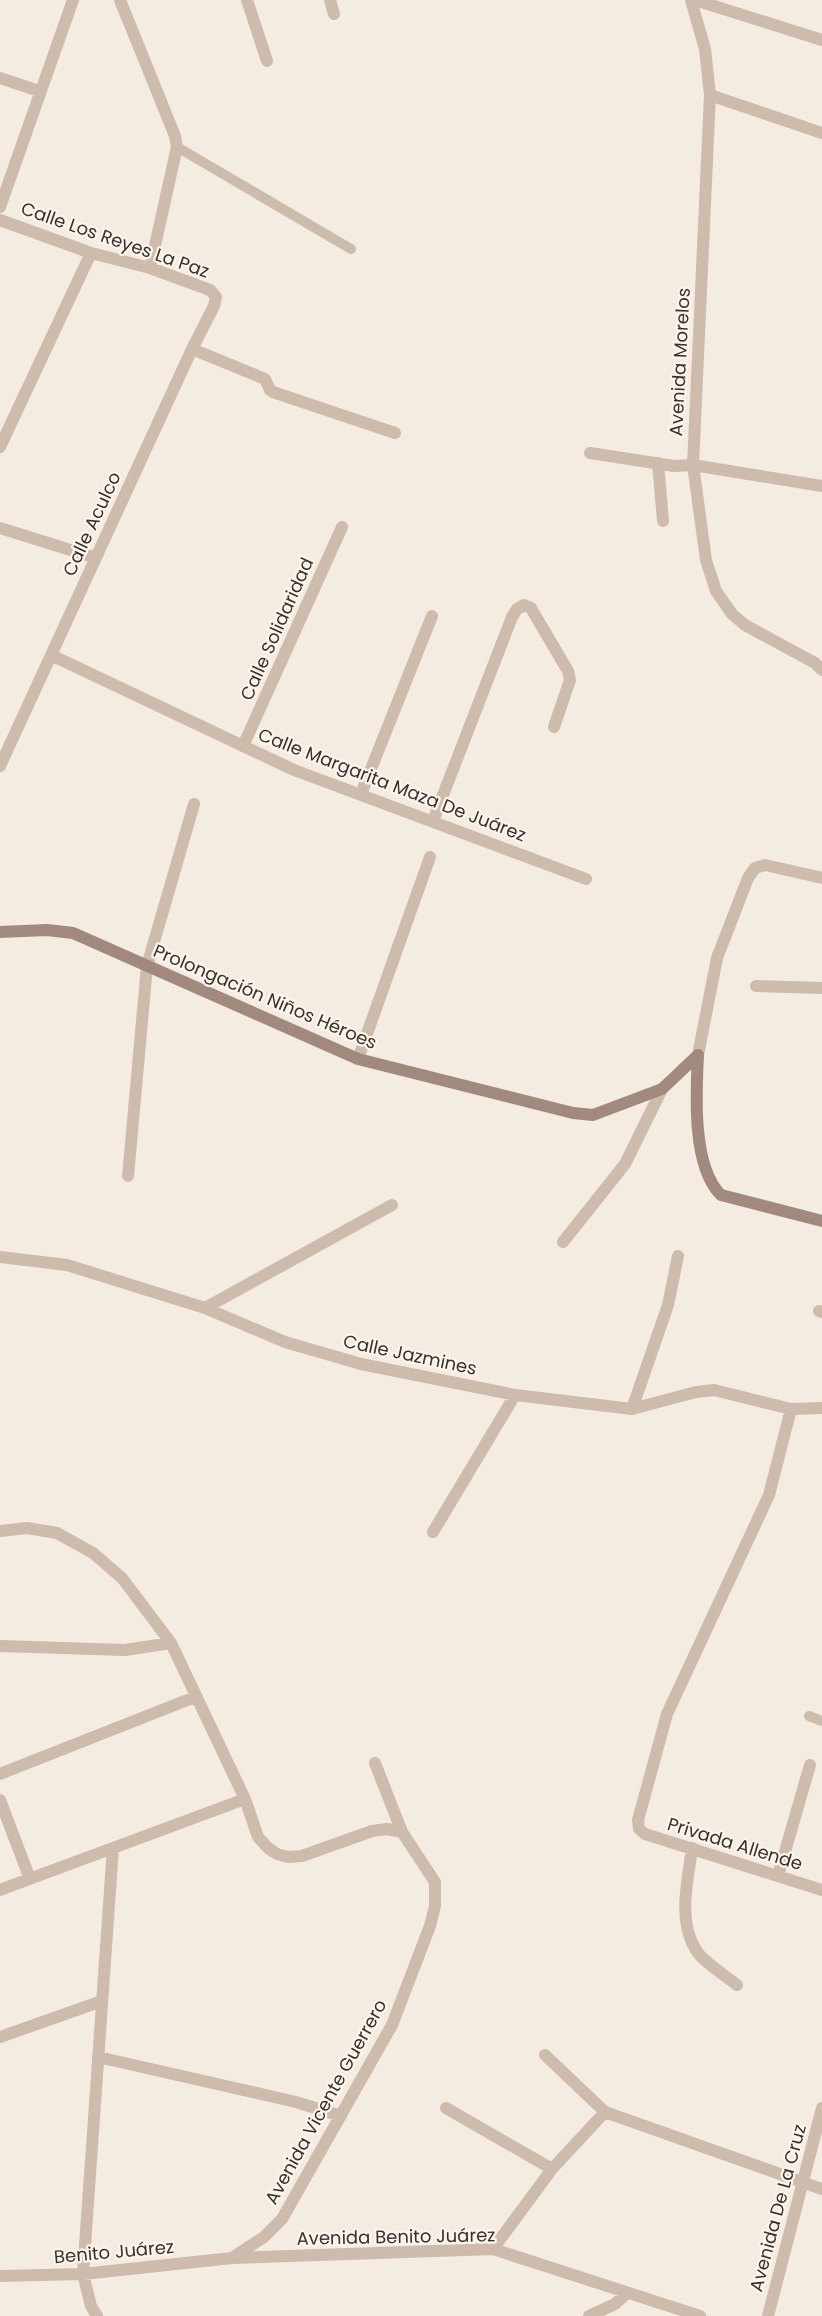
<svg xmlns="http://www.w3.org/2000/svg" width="822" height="2316" viewBox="0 0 822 2316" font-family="Poppins,sans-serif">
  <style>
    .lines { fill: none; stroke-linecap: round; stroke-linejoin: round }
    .service { stroke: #cdbbac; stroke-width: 10 }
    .minor { stroke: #cdbbac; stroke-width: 12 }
    .tertiary { stroke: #cdbbac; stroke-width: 12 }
    .secondary { stroke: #a18a7d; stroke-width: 12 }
    .labels { text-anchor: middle; stroke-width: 4.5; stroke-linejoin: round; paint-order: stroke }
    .street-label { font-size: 18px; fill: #3b302b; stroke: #fbf5ee }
  </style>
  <rect width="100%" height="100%" fill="#f4ebe1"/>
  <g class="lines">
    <path class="service" d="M177,147l174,102
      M809,1716l13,5"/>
    <path class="minor" d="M120,0l55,136 2,11 -27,121
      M247,0l20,61
      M330,0l4,14
      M695,0l127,40
      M0,78l39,13
      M710,95l112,38
      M0,207l73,-207
      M0,220l91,33 59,15 60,22 6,7 -2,9 -22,43 -192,417
      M192,349l73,30 5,11 3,2 122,41
      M0,447l91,-194
      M590,453l84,13 19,-1 129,21
      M658,463l5,58
      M0,528l96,30
      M51,655l243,115 292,109
      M243,746l99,-219
      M361,794l71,-178
      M433,821l79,-204 5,-8 7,-4 7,3 4,7 33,56 2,9 -16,47
      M756,986l66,2
      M358,1059l72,-202
      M128,1176l19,-210 47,-162
      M563,1242l62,-78 37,-75
      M0,1257l67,8 138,43 80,34 76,22 154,31 117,14 64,-17 18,-2 77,19 31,-1
      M205,1308l187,-103
      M819,1311l3,1
      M632,1409l36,-104 10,-49
      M791,1409l-22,86 -102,219 -29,106 1,9 6,5 177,56
      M0,1531l27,-3 30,5 36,20 29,25 49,65 74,156 13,38 10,11 9,6 11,3 14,-1 70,-25 15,-2 15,3
      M433,1532l82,-137
      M0,1646l125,4 46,-7
      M0,1774l195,-77
      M0,1800l30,79
      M692,1848c-4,32 -15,72 4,102 5,10 31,27 41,35
      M778,1876l32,-111
      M0,1890l245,-91
      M0,2037l102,-36
      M545,2055l60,57 217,77
      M98,2057l198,45 45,14
      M446,2108l106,61
      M493,2249l59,-80 53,-57
      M232,2258l32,-21 18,-18 110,-194 38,-99 5,-20v-24l-33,-50 -27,-69
      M0,2276l83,-2 149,-16 261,-9 207,67
      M97,2316l-6,-10 -8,-32 30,-426
      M589,2316l26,-12 12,-11"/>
    <path class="tertiary" d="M691,0l14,49 5,46 -17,370 13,95 10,31 16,23 13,11 70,38 7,7
      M698,1055l19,-97 31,-80 7,-10 10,-3 57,13
      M768,2316l54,-208"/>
    <path class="secondary" d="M0,932l47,-2 26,3 285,126 215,54 20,2 69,-26 36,-34
      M698,1055c-2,39 -6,112 23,140l101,26"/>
  </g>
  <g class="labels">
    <g class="street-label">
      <text transform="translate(115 240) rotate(19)" y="6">Calle Los Reyes La Paz</text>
      <text transform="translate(680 362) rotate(-87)" y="6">Avenida Morelos</text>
      <text transform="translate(92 524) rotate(-65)" y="6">Calle Aculco</text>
      <text transform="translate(277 629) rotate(-66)" y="6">Calle Solidaridad</text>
      <text transform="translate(392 785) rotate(21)" y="6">Calle Margarita Maza De Juárez</text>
      <text transform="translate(265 997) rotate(23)" y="6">Prolongación Niños Héroes</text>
      <text transform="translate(410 1355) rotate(12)" y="6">Calle Jazmines</text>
      <text transform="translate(735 1844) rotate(17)" y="6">Privada Allende</text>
      <text transform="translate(326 2102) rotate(-61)" y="6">Avenida Vicente Guerrero</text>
      <text transform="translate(778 2208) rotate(-75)" y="6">Avenida De La Cruz</text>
      <text transform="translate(396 2237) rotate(-1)" y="6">Avenida Benito Juárez</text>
      <text transform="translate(114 2252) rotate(-5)" y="6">Benito Juárez</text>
    </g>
  </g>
</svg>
